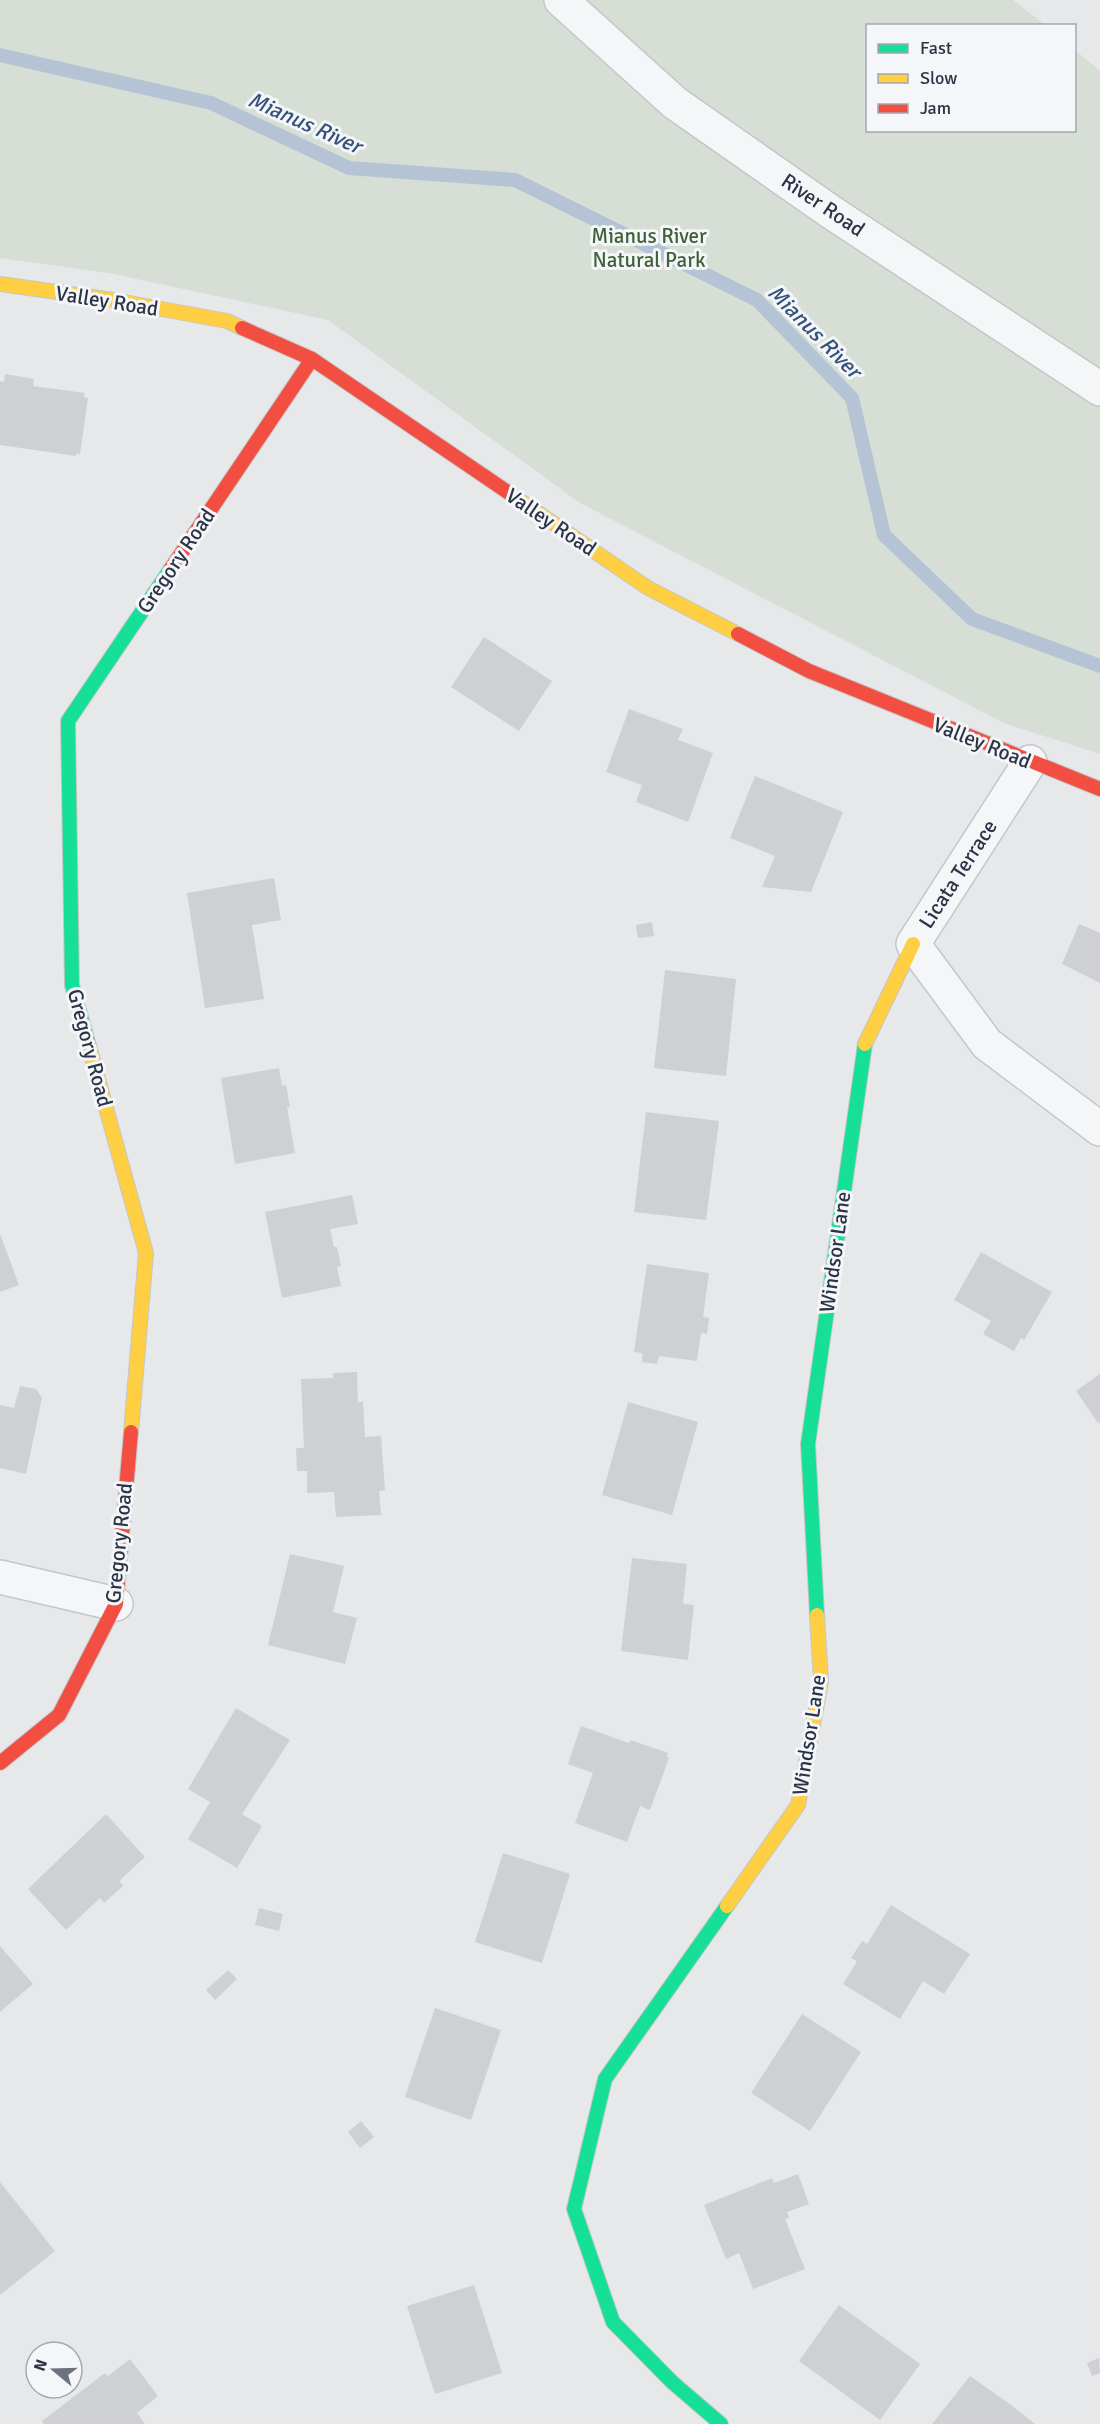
<svg xmlns="http://www.w3.org/2000/svg" width="1100" height="2424" viewBox="0 0 1100 2424" font-family="Signika,sans-serif">
  <style>
    .green { fill: #d6ded6 }
    .lines { fill: none; stroke-linecap: round; stroke-linejoin: round }
    .stream { stroke: #b4c4d5; stroke-width: 14 }
    .building { fill: #ced0d3 }
    .street-casing { stroke: #c4c6c8; stroke-width: 36 }
    .fast-casing { stroke: #c4c6c8; stroke-width: 16 }
    .slow-casing { stroke: #c4c6c8; stroke-width: 16 }
    .jam-casing { stroke: #c4c6c8; stroke-width: 16 }
    .street { stroke: #f5f6f7; stroke-width: 33 }
    .fast { stroke: #16e098; stroke-width: 14 }
    .slow { stroke: #ffcf43; stroke-width: 14 }
    .jam { stroke: #f24e42; stroke-width: 14 }
    .labels { text-anchor: middle; stroke-width: 6; stroke-linejoin: round; paint-order: stroke }
    .street-label { font-size: 21px; fill: #2b3445; stroke: #f4f6f9 }
    .park-label { font-size: 21px; fill: #3f6138; stroke: #f4f6f9 }
    .water-label { font-size: 22px; font-style: italic; fill: #34527a; stroke: #f4f6f9 }
  </style>
  <rect width="100%" height="100%" fill="#e6e8ea"/>
  <path class="green" d="M0,0h1013l32,25 -177,1v104h206l1,-80 25,21v683l-96,-31 -424,-220 -252,-183 -219,-47 -109,-15z"/>
  <g class="lines">
    <path class="stream" d="M0,55l211,48 138,65 166,12 242,120 95,98 32,137 88,84 128,47"/>
  </g>
  <path class="building" d="M5,374l29,5 -1,7 52,7 -1,4 4,1 -8,56h-4v2l-76,-11v-64l4,1z
    M484,637l68,44 -33,50 -68,-44z
    M629,709l54,20 -5,11 35,13 -25,69 -52,-20 6,-17 -36,-13z
    M755,776l88,36 -32,80 -49,-5 13,-31 -45,-18z
    M274,878l7,42 -29,5 12,74 -59,9 -18,-115z
    M652,922l2,14 -16,2 -2,-13z
    M1079,924l21,9v50l-38,-19z
    M665,970l71,9 -10,97 -72,-8z
    M279,1068l3,18 4,-1 4,22h-3l8,46 -60,11 -14,-86z
    M646,1112l73,9 -13,99 -72,-8z
    M352,1195l6,29 -28,5 4,18h3l4,19 -4,1 4,19 -59,12 -17,-86z
    M0,1234l19,51 -19,7z
    M981,1252l71,40 -28,48 -3,-2 -7,13 -31,-17 8,-13 -37,-21z
    M647,1264l62,9 -6,44 6,1 -2,16 -6,-1 -4,28 -38,-5 -2,8 -15,-2v-9l-8,-1z
    M357,1372l1,30h5l2,35 16,-1 4,54 -6,1 2,24 -45,2 -2,-25 -27,1v-22h-10l-1,-23h8l-3,-69 32,-1v-5z
    M1100,1374v48l-2,1 -22,-32z
    M20,1386l16,3 6,9 -16,76 -26,-6v-63l14,3z
    M628,1402l70,20 -26,93 -70,-20z
    M290,1554l54,12 -11,46 24,6 -12,46 -77,-19z
    M632,1558l55,6 -4,40 11,1 -6,55 -67,-9z
    M236,1708l54,32 -48,74 20,12 -25,42 -49,-29 22,-37 -22,-13z
    M581,1726l48,17 2,-3 37,13 -1,4 2,1 -19,52 -10,-4 -13,36 -52,-19 18,-50 -25,-9z
    M106,1814l39,43 -26,24 4,5 -19,17 -4,-5 -34,32 -38,-41z
    M503,1853l67,21 -28,89 -67,-21z
    M891,1905l79,49 -26,40 -21,-13 -23,38 -57,-35 14,-23 -6,-3 11,-17 5,3z
    M259,1908l24,6 -4,17 -24,-6z
    M0,1946l33,38 -33,28z
    M228,1970l9,9 -22,21 -9,-10z
    M435,2008l66,22 -30,90 -66,-23z
    M802,2014l59,38 -51,79 -59,-38z
    M361,2121l13,16 -14,11 -12,-16z
    M798,2174l11,30 -22,8 2,6 -4,1 20,50 -52,20 -14,-36 -13,6 -22,-54 68,-27 2,5z
    M0,2182l55,69 -55,44z
    M474,2285l28,88 -67,21 -28,-88z
    M839,2305l81,59 -40,56 -81,-59z
    M1099,2358l1,15 -8,3 -5,-13z
    M130,2359l28,37 -21,17 8,11h-101l-2,-3 63,-48 3,3z
    M970,2376l37,26 28,22h-103z"/>
  <g class="lines">
    <g class="street-casing">
      <path id="street" d="M561,0l114,103 156,109 269,177
        M1030,762l-117,182 74,100 113,85
        M0,1577l116,27"/>
    </g>
    <g class="fast-casing">
      <path id="fast" d="M89,1046l-17,-61 -4,-264 102,-151
        M817,1615l-9,-171 57,-400
        M721,2424l-49,-42 -59,-60 -39,-113 31,-130 122,-173"/>
    </g>
    <g class="slow-casing">
      <path id="slow" d="M0,284l113,16 114,21 15,7
        M509,493l139,95 90,46
        M865,1044l48,-100
        M89,1046l57,207 -15,179
        M727,1906l71,-101 23,-123 -4,-67"/>
    </g>
    <g class="jam-casing">
      <path id="jam" d="M242,328l70,31 197,134
        M170,570l142,-211
        M738,634l71,37 291,118
        M0,1763l59,-48 57,-111 15,-172"/>
    </g>
    <use href="#street" class="street"/>
    <use href="#fast" class="fast"/>
    <use href="#slow" class="slow"/>
    <use href="#jam" class="jam"/>
  </g>
  <g class="labels">
    <g class="street-label">
      <text transform="translate(823 205) rotate(34)" y="7">River Road</text>
      <text transform="translate(107 301) rotate(9)" y="7">Valley Road</text>
      <text transform="translate(551 522) rotate(34)" y="7">Valley Road</text>
      <text transform="translate(176 561) rotate(-56)" y="7">Gregory Road</text>
      <text transform="translate(982 743) rotate(22)" y="7">Valley Road</text>
      <text transform="translate(958 874) rotate(-57)" y="7">Licata Terrace</text>
      <text transform="translate(90 1048) rotate(75)" y="7">Gregory Road</text>
      <text transform="translate(835 1252) rotate(-82)" y="7">Windsor Lane</text>
      <text transform="translate(119 1543) rotate(-84)" y="7">Gregory Road</text>
      <text transform="translate(809 1735) rotate(-81)" y="7">Windsor Lane</text>
    </g>
    <g class="park-label">
      <text x="649" y="243">Mianus River<tspan x="649" dy="24">Natural Park</tspan></text>
    </g>
    <g class="water-label">
      <text transform="translate(305 122) rotate(24)" y="8">Mianus River</text>
      <text transform="translate(815 331) rotate(45)" y="8">Mianus River</text>
    </g>
  </g>
  <rect x="866" y="24" width="210" height="108" fill="#f4f6f9" stroke="#a4a8b1" stroke-width="1.5"/>
  <rect x="878" y="44" width="30" height="9" fill="#16e098" stroke="#a4a8b1" stroke-width="1.5"/>
  <text x="920" y="54" font-size="18" fill="#2b3445">Fast</text>
  <rect x="878" y="74" width="30" height="9" fill="#ffcf43" stroke="#a4a8b1" stroke-width="1.5"/>
  <text x="920" y="84" font-size="18" fill="#2b3445">Slow</text>
  <rect x="878" y="104" width="30" height="9" fill="#f24e42" stroke="#a4a8b1" stroke-width="1.5"/>
  <text x="920" y="114" font-size="18" fill="#2b3445">Jam</text>
  <g transform="translate(54 2370) rotate(289)"><circle r="28" fill="#f4f6f9" stroke="#a4a8b1" stroke-width="1.5"/>
  <path d="M0-4.5L10 22L0 15L-10 22Z" fill="#6c737f"/>
  <text y="-9" font-size="16" font-weight="bold" text-anchor="middle" fill="#2b3445">N</text>
  </g>
</svg>
